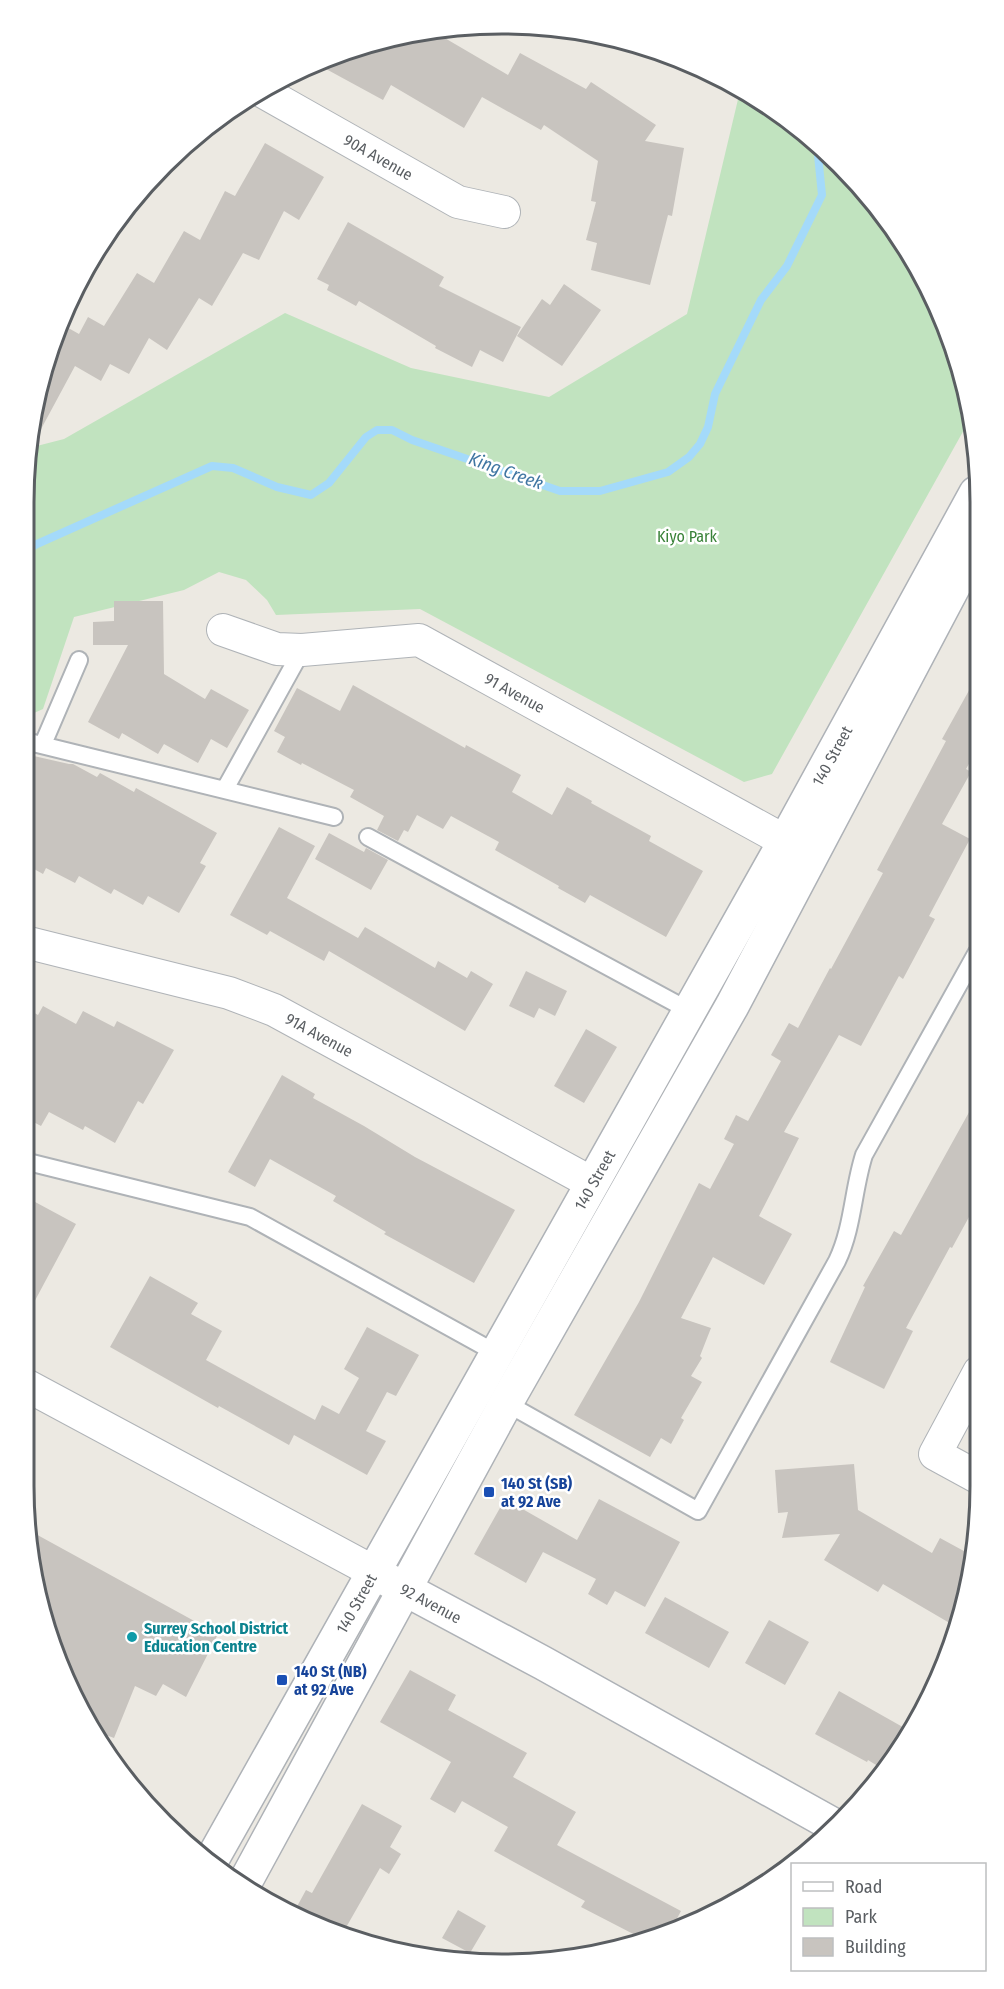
<svg xmlns="http://www.w3.org/2000/svg" width="1004" height="1989" viewBox="0 0 1004 1989" font-family="'Fira Sans Condensed',sans-serif">
  <style>
    .green { fill: #c1e3bf }
    .lines { fill: none; stroke-linecap: round; stroke-linejoin: round }
    .stream { stroke: #a4dafa; stroke-width: 8 }
    .building { fill: #c8c4bf }
    .lane-casing { stroke: #afb3b7; stroke-width: 20 }
    .street-casing { stroke: #afb3b7; stroke-width: 34 }
    .secondary-casing { stroke: #aeb2b7; stroke-width: 36 }
    .lane { stroke: #fff; stroke-width: 16 }
    .street { stroke: #fff; stroke-width: 32 }
    .secondary { stroke: #fff; stroke-width: 33 }
    .transit-dot { fill: #1a4fb4; stroke: #fff; stroke-width: 2 }
    .culture-dot { fill: #0f9aa8; stroke: #fff; stroke-width: 2 }
    .labels { text-anchor: middle; stroke-width: 5; stroke-linejoin: round; paint-order: stroke }
    .street-label { font-size: 16px; fill: #5a5e62; stroke: #fff }
    .park-label { font-size: 16px; fill: #3a8239; stroke: #fff }
    .transit-label { font-size: 16px; font-weight: bold; fill: #164399; stroke: #fff; text-anchor: start }
    .culture-label { font-size: 16px; font-weight: bold; fill: #0d838f; stroke: #fff; text-anchor: start }
    .water-label { font-size: 18px; font-style: italic; fill: #4076a2; stroke: #fff }
    .rim { fill: none; stroke: #5a5e62; stroke-width: 3 }
  </style>
  <rect width="100%" height="100%" fill="#ece9e2"/>
  <path class="green" d="M740,91l77,51 64,69 63,108 26,100 -198,355 -28,8 -324,-173 -144,6 -9,-15 -21,-20 -27,-8 -35,18 -110,27 -31,92 -18,8v-246l4,-23 35,-9 221,-126 126,55 138,29 138,-83z"/>
  <g class="lines">
    <path class="stream" d="M25,551l12,-7 175,-78 21,2 44,19 34,8 18,-12 37,-46 11,-7h15l20,10 148,51h40l68,-19 21,-15 11,-13 8,-17 7,-33 46,-94 26,-34 35,-71 -4,-40 2,-10"/>
  </g>
  <path class="building" d="M431,30l77,45 12,-22 66,36 5,-7 65,43 -11,16 39,7 -12,68 -4,-1 -18,70 -59,-15 6,-27 -11,-3 10,-38 -5,-1 7,-40 -54,-36 -3,5 -59,-33 -18,31 -73,-43 -8,15 -57,-31 8,-13 14,-7z
    M265,143l59,34 -25,43 -15,-9 -25,49 -16,-7 -31,53 -13,-8 -32,52 -18,-12 -20,36 -19,-10 -9,17 -26,-15 -42,78 -3,-1 10,-64 16,-42 7,-12 16,9 9,-17 16,9 33,-53 17,10 30,-52 16,9 25,-49 10,5z
    M348,222l96,55 -5,9 82,41 -18,35 -23,-12 -8,17 -37,-19 1,-2 -77,-45 -3,5 -29,-16 2,-5 -12,-6z
    M564,284l37,26 -39,56 -45,-30 25,-37 8,6z
    M114,601h49l1,73 41,25 6,-10 38,21 -22,38 -16,-9 -13,24 -34,-19 -6,10 -36,-21 -3,6 -31,-17 40,-77h-35v-23l21,-1z
    M977,676v74l-11,19 5,3 -29,52 28,15 -41,77 6,3 -32,60 -4,-3 -38,70 -22,-11 -55,97 15,6 -40,78 33,18 -28,51 -51,-28 -32,61 30,10 -11,28 2,2 -11,18 11,6 -21,36 3,2 -13,24 -10,-6 -11,19 -76,-42 65,-113 60,-119 11,6 24,-45 -10,-5 12,-24 12,6 33,-60 -10,-6 18,-32 9,5 32,-60 1,1 52,-96 -6,-3 69,-129 -4,-2z
    M353,685l112,63 1,-3 55,30 -9,17 40,23 15,-28 25,14 -1,2 60,33 -2,5 54,30 -37,66 -76,-42 -5,8 -27,-15 1,-2 -64,-36 4,-8 -48,-26 -8,13 -26,-14 -9,17 -4,-2 -6,11 -21,-11 7,-14 -34,-19 4,-7 -52,-27 -1,2 -24,-13 8,-15 -11,-6 23,-43 43,23z
    M25,754l44,10h4l24,13 3,-4 34,19 2,-4 81,45 -17,30 6,3 -27,47 -31,-17 -5,9 -29,-16 -3,5 -32,-18 -4,7 -29,-15 -3,6 -18,-10z
    M279,827l36,19 -28,52 71,40 7,-11 70,41 3,-7 29,17 4,-7 22,13 -28,47 -136,-80 -5,10 -54,-30 -3,4 -37,-20z
    M329,833l35,19 2,-4 22,12 -17,30 -56,-31z
    M526,971l41,20 -12,25 -16,-8 -5,10 -25,-12z
    M43,1006l33,18 7,-13 31,16 3,-6 57,29 -31,54 -5,-3 -23,42 -30,-17 -2,4 -34,-18 -8,14 -17,-9v-110l14,8z
    M586,1029l31,18 -33,56 -30,-17z
    M282,1075l33,19 -2,4 51,28 51,31 100,53 -41,73 -90,-49 2,-2 -53,-31 3,-5 -66,-37 -15,28 -27,-15z
    M978,1096v126l-9,-5 -17,31 -2,-1 -44,81 7,3 -29,58 -54,-27 35,-75 -2,-1 31,-55 7,4z
    M24,1196l52,28 -52,97z
    M150,1276l48,27 -7,11 31,17 -16,29 109,60 7,-15 17,9 20,-36 -15,-9 23,-42 52,28 -23,41 -9,-4 -21,39 20,10 -19,34 -73,-40 -5,10 -70,-39 -1,2 -108,-61z
    M854,1464l4,46 74,43 8,-15 33,18 -8,47 -12,22 -70,-41 -5,8 -54,-32 16,-26 -58,4 6,-26 -10,1 -3,-43z
    M505,1499l72,41 22,-41 81,43 -35,65 -30,-16 -8,14 -19,-11 8,-15 -53,-27 -17,31 -52,-29z
    M32,1532l186,102 -32,63 -23,-13 -7,12 -21,-10 -21,52 -16,-6 -49,-91z
    M665,1597l64,35 -20,36 -64,-35z
    M769,1620l40,22 -24,43 -40,-22z
    M410,1670l46,25 -8,15 79,43 -14,24 63,35 -19,33 124,66 -9,17 -31,10 -60,-31 4,-6 -91,-50 14,-24 -46,-26 -7,12 -25,-14 21,-37 -71,-40z
    M839,1691l69,39 -27,38 -13,-8 -1,2 -52,-28z
    M362,1804l40,22 -12,21 11,7 -12,20 -9,-6 -36,63 -50,-19 12,-22 6,3z
    M458,1910l28,16 -16,27 -28,-15z"/>
  <g class="lines">
    <g class="lane-casing">
      <path id="lane" d="M25,741l309,76
        M43,744l36,-84
        M225,789l77,-139
        M368,837l320,173
        M24,1161l226,56 246,136
        M506,1403l192,108 139,-250c16,-33 16,-72 27,-106l113,-203"/>
    </g>
    <g class="street-casing">
      <g id="street">
        <path id="s1" d="M260,90l198,112 46,10"/>
        <path id="s2" d="M223,630l54,19 25,1 117,-10 366,201"/>
        <path id="s3" d="M25,942l204,51 45,17 318,173"/>
        <path d="M979,1372l-44,82 44,24"/>
        <path d="M24,1384l350,188"/>
      </g>
    </g>
    <g class="secondary-casing">
      <g id="secondary">
        <path id="s4" d="M386,1579l157,84 294,164"/>
        <path id="s5" d="M210,1863l575,-1022 191,-348"/>
        <path d="M243,1886l263,-483 226,-397 244,-462"/>
      </g>
    </g>
    <use href="#lane" class="lane"/>
    <use href="#street" class="street"/>
    <use href="#secondary" class="secondary"/>
  </g>
  <g class="transit-dot">
    <rect x="483" y="1486" width="12" height="12" rx="3"/>
    <rect x="276" y="1674" width="12" height="12" rx="3"/>
  </g>
  <circle class="culture-dot" cx="132" cy="1637" r="6"/>
  <g class="labels">
    <g class="street-label">
      <text dy="6" stroke="none"><textPath href="#s1" startOffset="136">90A Avenue</textPath></text>
      <text dy="6" stroke="none"><textPath href="#s2" startOffset="309">91 Avenue</textPath></text>
      <text dy="6" stroke="none"><textPath href="#s5" startOffset="1270">140 Street</textPath></text>
      <text dy="6" stroke="none"><textPath href="#s3" startOffset="310">91A Avenue</textPath></text>
      <text dy="6" stroke="none"><textPath href="#s5" startOffset="784">140 Street</textPath></text>
      <text dy="6" stroke="none"><textPath href="#s5" startOffset="298">140 Street</textPath></text>
      <text dy="6" stroke="none"><textPath href="#s4" startOffset="51">92 Avenue</textPath></text>
    </g>
    <g class="park-label">
      <text x="687" y="542">Kiyo Park</text>
    </g>
    <g class="transit-label">
      <text x="501" y="1489">140 St (SB)<tspan x="501" dy="18">at 92 Ave</tspan></text>
      <text x="294" y="1677">140 St (NB)<tspan x="294" dy="18">at 92 Ave</tspan></text>
    </g>
    <g class="culture-label">
      <text x="144" y="1634">Surrey School District<tspan x="144" dy="18">Education Centre</tspan></text>
    </g>
    <g class="water-label">
      <text transform="translate(506 471) rotate(20)" y="6">King Creek</text>
    </g>
  </g>
  <path d="M0 0H1004V1989H0ZM502 34H502A468 468 0 0 1 970 502V1486A468 468 0 0 1 502 1954H502A468 468 0 0 1 34 1486V502A468 468 0 0 1 502 34Z" fill="#fff" fill-rule="evenodd"/>
  <path class="rim" d="M502 34H502A468 468 0 0 1 970 502V1486A468 468 0 0 1 502 1954H502A468 468 0 0 1 34 1486V502A468 468 0 0 1 502 34Z"/>
  <rect x="791" y="1863" width="195" height="108" fill="#ffffff" stroke="#bdbfc0" stroke-width="1.5"/>
  <rect x="803" y="1882" width="30" height="9" fill="#ffffff" stroke="#bdbfc0" stroke-width="1.5"/>
  <text x="845" y="1893" font-size="18" fill="#5a5e62">Road</text>
  <rect x="803" y="1908" width="30" height="18" fill="#c1e3bf" stroke="#bdbfc0" stroke-width="1.5"/>
  <text x="845" y="1923" font-size="18" fill="#5a5e62">Park</text>
  <rect x="803" y="1938" width="30" height="18" fill="#c8c4bf" stroke="#bdbfc0" stroke-width="1.5"/>
  <text x="845" y="1953" font-size="18" fill="#5a5e62">Building</text>
</svg>
